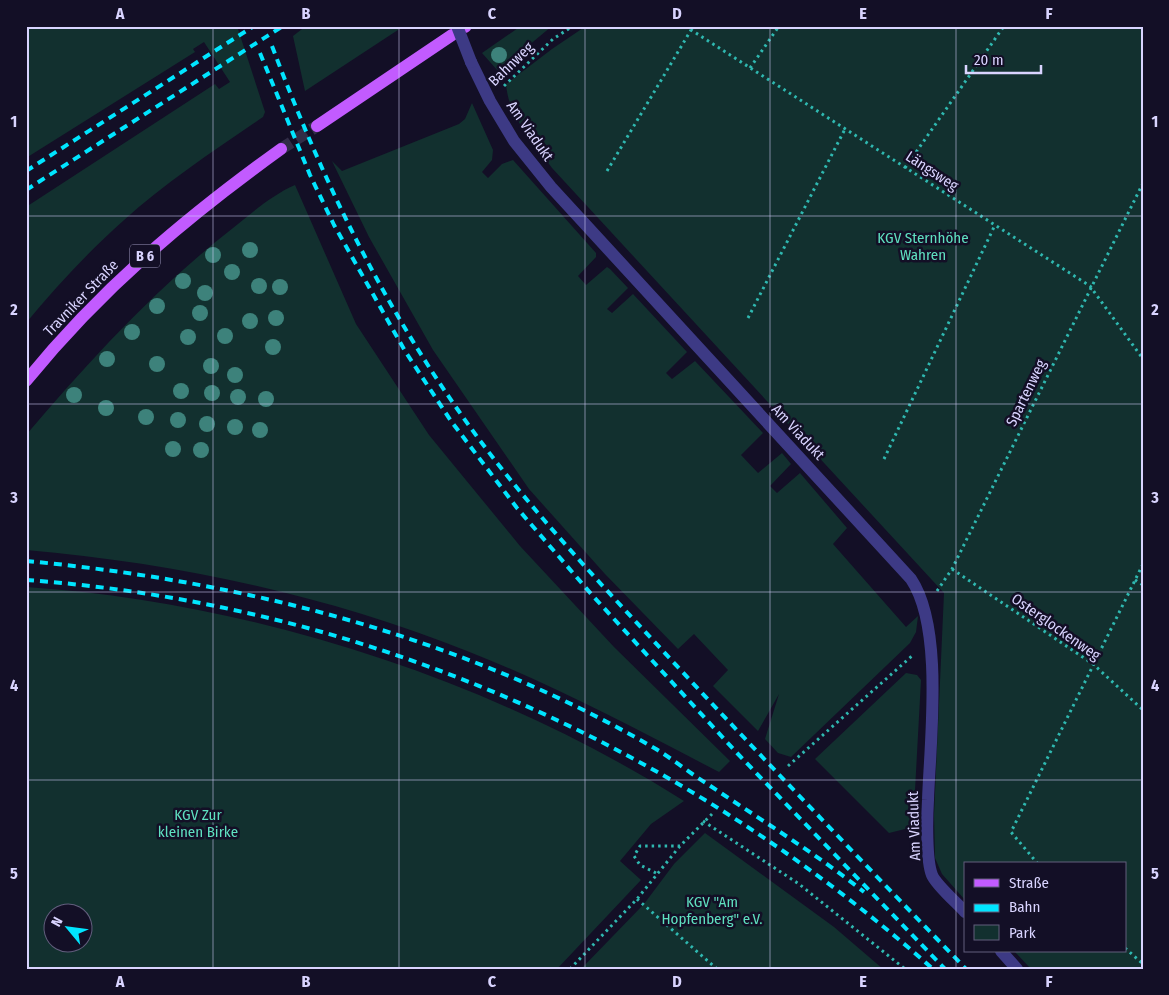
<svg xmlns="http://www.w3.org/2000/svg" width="1169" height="995" viewBox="0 0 1169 995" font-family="'Fira Sans Condensed',sans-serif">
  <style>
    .green { fill: #12302f; fill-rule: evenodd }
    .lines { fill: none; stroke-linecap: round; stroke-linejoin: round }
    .primary-tunnel { stroke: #312d47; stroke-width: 12; stroke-dasharray: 12 6; stroke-linecap: butt }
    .path { stroke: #2fb8b0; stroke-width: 3; stroke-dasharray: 2.5 4; stroke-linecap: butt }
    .street { stroke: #3d3a85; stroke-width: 12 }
    .primary { stroke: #c25bff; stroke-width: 12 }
    .rail { stroke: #00e5ff; stroke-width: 4; stroke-dasharray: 8 6; stroke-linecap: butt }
    .street-bridge { stroke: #3d3a85; stroke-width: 12 }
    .tree { fill: #3d827b }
    .grid { fill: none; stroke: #d9d4ff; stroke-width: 1; stroke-opacity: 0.55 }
    .labels { text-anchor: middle; stroke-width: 5; stroke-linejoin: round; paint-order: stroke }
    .shield { fill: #130f26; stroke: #9e99be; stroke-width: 1 }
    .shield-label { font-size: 14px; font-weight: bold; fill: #d9d4ff }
    .street-label { font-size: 15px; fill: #d9d4ff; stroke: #130f26 }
    .park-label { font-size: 15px; fill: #5fe0c0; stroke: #130f26 }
    .neatline { fill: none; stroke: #d9d4ff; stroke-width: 2 }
    .grid-label { font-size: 16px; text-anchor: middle; font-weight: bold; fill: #d9d4ff }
  </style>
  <rect width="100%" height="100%" fill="#130f26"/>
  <path class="green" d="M26,26h211l28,86 -2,5c-48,33 -97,65 -140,104 -35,31 -67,66 -97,102v-116l189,-123 4,5 11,-7 -26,-40 -11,7 2,3 -169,106z
    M306,26h98l-99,65 -12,-55z
    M521,26h31l-54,45 -16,-18z
    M586,26h557v943h-112l-17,-18h111v-87h-160v36l-23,-26 -7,-16 -1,-43 10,-222 -392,-425c-19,-27 -43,-49 -46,-84l46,-35z
    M472,103l21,47 -1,10 -10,12 6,6 14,-14 11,-4 83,93v4l-18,19 8,9 21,-18 3,2 18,19 -21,21 5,4 21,-19 54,58 -21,21 6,6 23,-18 68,72 -22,22 17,18 24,-20 9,11 -21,22 7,7 23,-20 47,55 -14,16 73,83 12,-11 -2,16 -6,11 -119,114 -13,-4 -13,-14 14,-45 -21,37 -45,-45 15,-16 -34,-36 -16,15 -73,-75 -76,-85 -96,-139 -64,-113 -37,-76 10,10 117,-47 6,-5z
    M295,185l61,139 73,111 91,111 94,101 116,114 -11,11c-83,-43 -165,-87 -252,-121 -140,-56 -291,-88 -441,-101v-115c63,-74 130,-147 207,-207 20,-16 39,-33 62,-43z
    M26,587c226,15 467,93 658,214l-33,23 -31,37 21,19 -84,89h-531zM52,912h30v30h-30z
    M906,673l11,2 4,5 -8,147 -24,6 -74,-74z
    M705,833l129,94 49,42h-302l63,-65 30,-40z"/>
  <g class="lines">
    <path class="primary-tunnel" d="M281,149l36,-23"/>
    <path class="path" d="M685,26l405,260 53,73
      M750,68l29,-42
      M504,86l49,-47 20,-13
      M905,168l99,-142
      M607,171l84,-141
      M748,318l97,-189
      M884,459l111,-234
      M952,569l141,95 50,46
      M1135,580l8,5
      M937,591l15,-22 191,-386
      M788,766l125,-111
      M703,821l96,63 106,85
      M1038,864l-27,-32 132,-268
      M656,873l-16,-8 -6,-9 6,-10h40
      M637,899l80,70
      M1125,948l18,16
      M570,969l67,-70 43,-53 32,-32"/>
    <path class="street" d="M471,62l19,39 24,40 37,46 360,392c33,49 19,162 17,221 -1,17 -2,60 4,75 4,10 25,28 33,37
      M1001,951l16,18"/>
    <path class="primary" d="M465,27l1,-1
      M317,126l135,-91
      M26,381c76,-93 158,-162 255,-232"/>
    <path class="rail" d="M272,46c49,130 106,250 186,364 57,82 125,155 193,228 103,112 209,221 315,331
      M260,53l50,122 24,50 71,126 46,70 66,87 75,87 145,158 208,216
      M26,171l228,-145
      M26,190l257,-164
      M26,561c219,20 439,77 630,188 18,11 35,25 53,36 52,35 106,68 155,107
      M26,580c337,24 655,165 907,389"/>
    <path class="street-bridge" d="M457,26l14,36"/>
  </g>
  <g class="tree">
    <circle cx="499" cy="55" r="8"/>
    <circle cx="250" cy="250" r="8"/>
    <circle cx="213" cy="255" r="8"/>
    <circle cx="232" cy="272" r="8"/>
    <circle cx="183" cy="281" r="8"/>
    <circle cx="259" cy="286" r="8"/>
    <circle cx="280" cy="287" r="8"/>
    <circle cx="205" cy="293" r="8"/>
    <circle cx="157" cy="306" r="8"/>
    <circle cx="200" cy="313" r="8"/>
    <circle cx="276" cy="318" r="8"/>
    <circle cx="250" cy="321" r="8"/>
    <circle cx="132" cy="332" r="8"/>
    <circle cx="225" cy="336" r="8"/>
    <circle cx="188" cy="337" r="8"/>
    <circle cx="273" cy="347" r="8"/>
    <circle cx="107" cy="359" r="8"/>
    <circle cx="157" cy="364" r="8"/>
    <circle cx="211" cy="366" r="8"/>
    <circle cx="235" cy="375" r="8"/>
    <circle cx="181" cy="391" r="8"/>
    <circle cx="212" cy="393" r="8"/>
    <circle cx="74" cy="395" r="8"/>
    <circle cx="238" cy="397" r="8"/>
    <circle cx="266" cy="399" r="8"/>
    <circle cx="106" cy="408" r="8"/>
    <circle cx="146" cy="417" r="8"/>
    <circle cx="178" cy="420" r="8"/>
    <circle cx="207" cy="424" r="8"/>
    <circle cx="235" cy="427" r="8"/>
    <circle cx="260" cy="430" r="8"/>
    <circle cx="173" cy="449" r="8"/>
    <circle cx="201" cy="450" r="8"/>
  </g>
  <path class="grid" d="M213,26v943M399,26v943M585,26v943M770,26v943M956,26v943M26,216h1117M26,404h1117M26,592h1117M26,780h1117"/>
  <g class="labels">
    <rect class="shield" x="130" y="244.5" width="30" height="23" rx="4"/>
    <g class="shield-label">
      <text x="145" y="261">B 6</text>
    </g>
    <g class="street-label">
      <text transform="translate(511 64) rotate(-44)" y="5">Bahnweg</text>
      <text transform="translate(530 131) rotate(55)" y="5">Am Viadukt</text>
      <text transform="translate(932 171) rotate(33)" y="5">Längsweg</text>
      <text transform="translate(81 298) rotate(-46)" y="5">Travniker Straße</text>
      <text transform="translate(1026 393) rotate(-64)" y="5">Spartenweg</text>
      <text transform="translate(798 432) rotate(47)" y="5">Am Viadukt</text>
      <text transform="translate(1056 627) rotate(35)" y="5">Osterglockenweg</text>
      <text transform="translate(914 826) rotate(-92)" y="5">Am Viadukt</text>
    </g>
    <g class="park-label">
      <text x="923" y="243">KGV Sternhöhe<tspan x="923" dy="17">Wahren</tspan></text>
      <text x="198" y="820">KGV Zur<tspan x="198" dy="17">kleinen Birke</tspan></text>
      <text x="712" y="907">KGV "Am<tspan x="712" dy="17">Hopfenberg" e.V.</tspan></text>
    </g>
  </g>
  <rect width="1169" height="995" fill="none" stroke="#130f26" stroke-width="55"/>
  <rect x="964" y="862" width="162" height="90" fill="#130f26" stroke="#625e7d"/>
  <rect x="974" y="879" width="25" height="8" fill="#c25bff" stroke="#625e7d"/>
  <text x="1009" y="888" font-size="15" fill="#d9d4ff">Straße</text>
  <rect x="974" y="904" width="25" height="8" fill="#00e5ff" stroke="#625e7d"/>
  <text x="1009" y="912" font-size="15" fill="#d9d4ff">Bahn</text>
  <rect x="974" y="925" width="25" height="15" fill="#12302f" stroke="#625e7d"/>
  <text x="1009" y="938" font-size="15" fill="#d9d4ff">Park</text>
  <g transform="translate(68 928) rotate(299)"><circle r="24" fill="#130f26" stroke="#625e7d"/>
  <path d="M0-4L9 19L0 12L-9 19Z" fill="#00e5ff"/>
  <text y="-8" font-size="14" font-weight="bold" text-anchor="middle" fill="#d9d4ff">N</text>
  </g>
  <path d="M966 65v8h75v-8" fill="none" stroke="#d9d4ff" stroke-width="2.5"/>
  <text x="974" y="65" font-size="15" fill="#d9d4ff" stroke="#130f26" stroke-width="4" paint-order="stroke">20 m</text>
  <rect x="28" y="28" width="1114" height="940" class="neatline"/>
  <g class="grid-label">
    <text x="120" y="19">A</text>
    <text x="306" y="19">B</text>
    <text x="492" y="19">C</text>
    <text x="677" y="19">D</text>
    <text x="863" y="19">E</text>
    <text x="1049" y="19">F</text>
    <text x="14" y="127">1</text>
    <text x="1155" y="127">1</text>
    <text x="14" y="315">2</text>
    <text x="1155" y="315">2</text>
    <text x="14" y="503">3</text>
    <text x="1155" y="503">3</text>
    <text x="14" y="691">4</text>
    <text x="1155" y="691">4</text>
    <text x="14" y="879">5</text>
    <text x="1155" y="879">5</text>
    <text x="120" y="987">A</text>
    <text x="306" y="987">B</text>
    <text x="492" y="987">C</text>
    <text x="677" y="987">D</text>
    <text x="863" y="987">E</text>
    <text x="1049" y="987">F</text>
  </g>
</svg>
